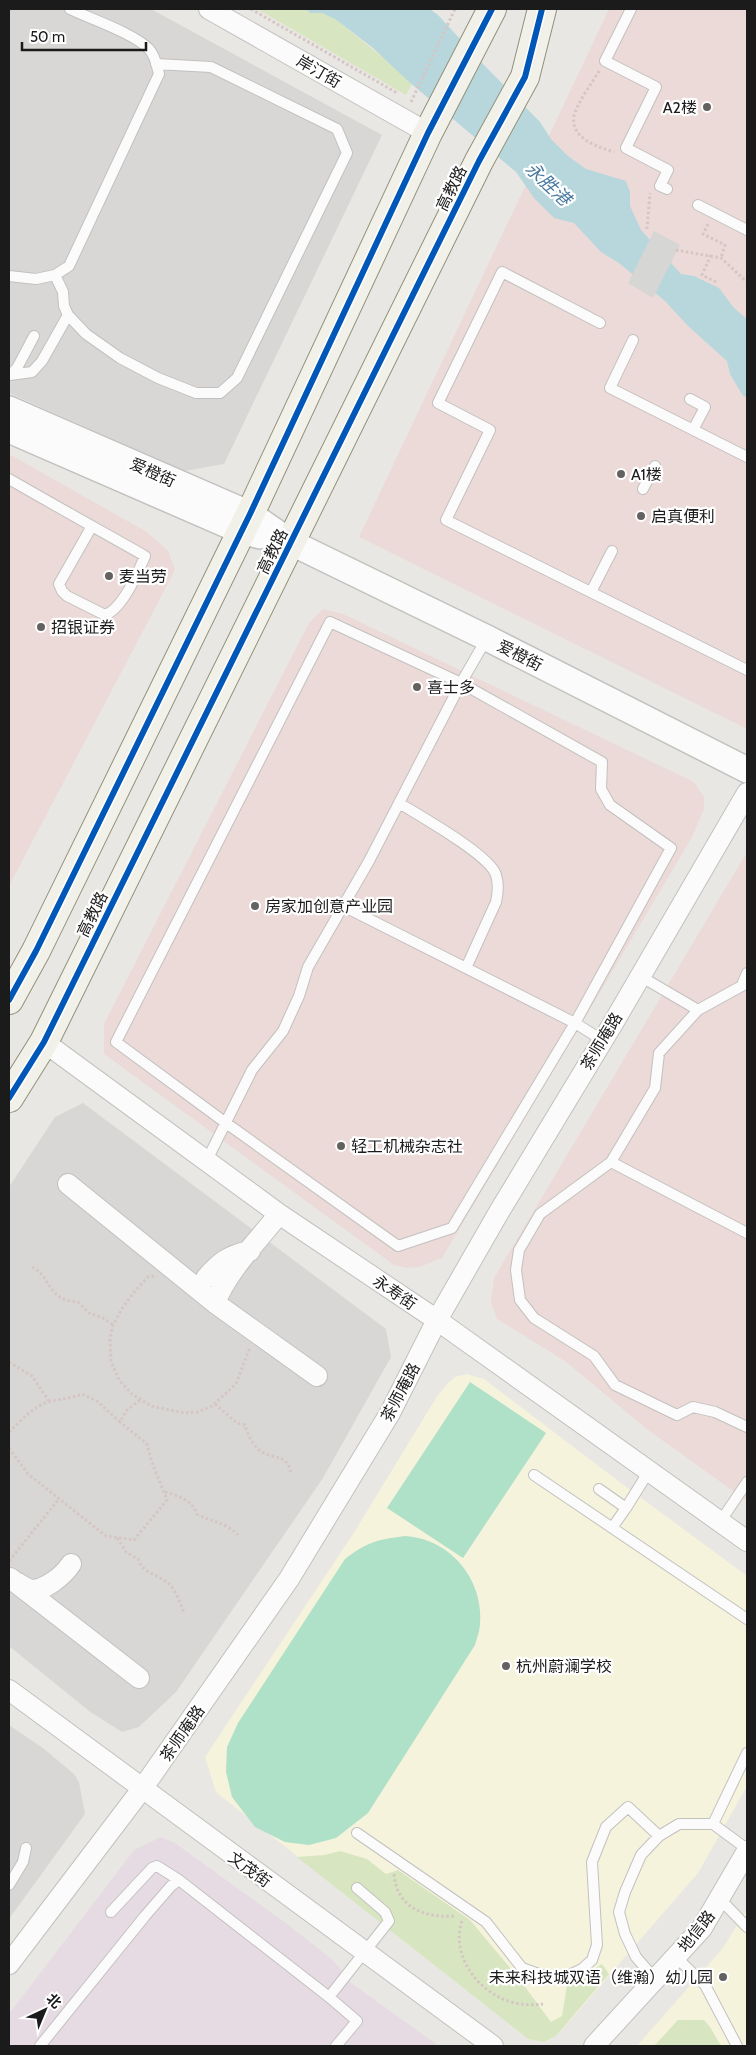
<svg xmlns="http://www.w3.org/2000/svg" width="756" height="2055" viewBox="0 0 756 2055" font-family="Cabin,'Noto Sans SC',sans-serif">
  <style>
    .residential { fill: #d8d7d5 }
    .commercial { fill: #ebdad8 }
    .industrial { fill: #e7dbe3 }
    .education { fill: #f5f3dc }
    .grass { fill: #d7e6c1 }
    .pitch { fill: #afe0c8 }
    .water { fill: #b7d7dc }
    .pier { fill: #d6d6d4 }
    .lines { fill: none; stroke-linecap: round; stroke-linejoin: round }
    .service-casing { stroke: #c2c1bf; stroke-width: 12 }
    .minor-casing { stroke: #c2c1bf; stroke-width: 22 }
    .tertiary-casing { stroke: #c2c1bf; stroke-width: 28 }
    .secondary-casing { stroke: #91917c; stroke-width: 30 }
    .path { stroke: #d5c6c4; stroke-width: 3; stroke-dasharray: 2.5 2.5; stroke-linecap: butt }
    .service { stroke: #fcfbfb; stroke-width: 10 }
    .minor { stroke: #fcfbfb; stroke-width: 20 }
    .tertiary { stroke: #fcfbfb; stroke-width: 25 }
    .secondary { stroke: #f2f1e9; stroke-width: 28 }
    .cycleway-casing { stroke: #fff; stroke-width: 9 }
    .cycleway { stroke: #0057b8; stroke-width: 6 }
    .poi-dot { fill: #636261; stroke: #fff; stroke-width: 2 }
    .labels { text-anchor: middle; stroke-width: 4.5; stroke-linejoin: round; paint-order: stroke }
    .street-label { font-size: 16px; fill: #1b1b1b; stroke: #fff }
    .poi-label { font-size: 16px; fill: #1b1b1b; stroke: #fff; text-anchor: start }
    .water-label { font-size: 18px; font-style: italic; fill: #4879a0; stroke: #fff }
  </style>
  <rect width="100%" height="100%" fill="#e9e7e3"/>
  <path class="residential" d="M9,9h142l231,126 -158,329 -39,7 -176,-78z
    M83,1103l303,226 5,28 -68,121 -147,214 -37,35 -17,5 -33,-21 -80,-65v-459l46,-70z
    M9,1725l34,23 31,26 5,8 6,32 -76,105z"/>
  <path class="commercial" d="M609,9h138v720l-388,-192z
    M9,454l138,78 21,19 7,19 -166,316z
    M323,609l20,5 351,168 10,15v12l-13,30 -249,419 -23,9 -12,1 -13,-3 -290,-211v-30l205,-401z
    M747,852v649l-99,-71 -83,-69 -68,-42 -6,-16 3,-25z"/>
  <path class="industrial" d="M161,1837l14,6 111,80 48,38 16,21 89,64h-430v-32l125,-164z"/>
  <path class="education" d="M467,1374l17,5 133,101 130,96v210l-49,87 -131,151 -11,12 -12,6 -16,-3 -312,-247 -11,-35 150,-226 81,-133 11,-14 8,-7z
    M746,1911l1,135h-110l86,-98z"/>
  <path class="grass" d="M257,9h49l4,4h12l13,6 56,45 21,20 -6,11z
    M340,1851l27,8 19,15 12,-4 72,50 47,56 34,46 11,-6 5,-31 35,-21 7,10 -53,62 -12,6 -16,-3 -231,-182 27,-2z
    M678,2020h26l6,7 11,19h-67z"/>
  <path class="pitch" d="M470,1382l76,51 -83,125 -76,-50z
    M406,1536c7,1 15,2 22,5 33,12 55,47 52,82 0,7 -3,15 -5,22l-107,168 -32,25 -27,7 -24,-3 -30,-15 -23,-30 -6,-25 1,-25 11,-24 107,-164c22,-17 34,-20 61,-23z"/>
  <path class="water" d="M306,9h124l8,6 45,49 57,58 11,17 17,17 18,13 40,12 4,11v14l11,24 40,44 13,2 25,12 15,20 13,11v78l-4,-1 -13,-22 -3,-13 -39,-35 -23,-25 -46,-38 -18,-11 -27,-29 -20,-5 -20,-20 -18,-26 -108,-91 -35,-33 -38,-29 -13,-6h-12z"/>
  <path class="pier" d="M654,231l26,14 -27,53 -25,-15z"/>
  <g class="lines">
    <g class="service-casing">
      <path id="service" d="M631,9l-26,52 51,26 -30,61 42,22 -8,16 7,3
        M698,205l49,25
        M9,276l27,3 19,-4 14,-9 90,-192c-2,-8 -4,-19 -10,-25 -16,-16 -58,-30 -79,-40
        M68,315l18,19 34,24 38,20 38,15h24l17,-15 110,-225 -10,-24 -126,-62 -55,-3
        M600,323l-98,-51 -64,131 52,27 -44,90 301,150
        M633,340l-23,48 137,69
        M10,375l22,-3 10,-11 26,-46 -4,-9 -1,-14 -8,-17
        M10,375l7,-7 17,-32
        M690,399l15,8 -12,23
        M9,479c45,26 90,51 136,77 -7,17 -23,53 -40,59l-38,-19 -5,-5 -3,-7 33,-58
        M643,489l12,-23
        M591,592l21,-41
        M399,803c21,13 91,52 97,72 3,9 2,18 0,27l-30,66
        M343,906l232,117 -123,205 -54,18 -172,-123 -110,-81 214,-420 131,61 141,79 -1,27 9,16 61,43 -96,175 27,17
        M640,976l58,34
        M747,983l-49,27 -39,43 -4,35 -44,74 136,71
        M742,985l5,-12
        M207,1160l45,-90 31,-39 16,-35 9,-29 61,-106 92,-178 26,-45
        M611,1162l-71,52 -21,36 -3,20 4,30 14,18 60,38 21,29 62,30 16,-8 22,5 32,15
        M534,1475l213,144
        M599,1489l27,19 23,-37
        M720,1522l27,-40
        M612,1528l14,-20
        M713,1824l34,-71
        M357,1833l129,89 36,46 25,9h18l17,-8 10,-9 5,-15 -5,-83 14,-35 22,-20 31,29
        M9,1885l14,-23 3,-14
        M720,1899l27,28
        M111,1912l41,-44 5,-2 22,14
        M676,1957l29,28 32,61
        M655,1979l-19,-22 -11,-23 -6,-22 6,-20 16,-37 18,-19 20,-12h34l34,25
        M329,1997l60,-76 -4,-9 -28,-24
        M40,2046l105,-130 26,-30 8,-6 150,117 28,24 -21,25"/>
    </g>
    <g class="minor-casing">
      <path id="minor" d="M209,9l219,124
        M44,1042l235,172 158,106 310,221
        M68,1184l147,119c13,-33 42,-61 64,-89
        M206,1278c14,-16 23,-23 44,-27
        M215,1303l102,73
        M10,1578l129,100
        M18,1583c3,2 7,5 11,6 14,4 35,-14 42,-25
        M9,1690l484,356
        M9,1964l133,-175 147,-210 101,-166 47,-93 62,-108 116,-192 132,-227
        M594,2046l108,-118 45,-77"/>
    </g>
    <g class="tertiary-casing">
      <path id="tertiary" d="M9,409l241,105 42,29 195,95 260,132
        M9,430l232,101 19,5"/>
    </g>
    <g class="secondary-casing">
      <path id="secondary" d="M9,1000l27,-49 214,-437 178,-381 64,-124
        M9,1098l35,-56 435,-881 46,-84 17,-68"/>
    </g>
    <path class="path" d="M251,9l146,84
      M599,71c-7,12 -22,32 -25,45 -4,23 25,31 40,36
      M411,102l44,-93
      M708,224l-5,10 22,11 -4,13
      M647,229l3,-36
      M676,250l45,8 26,24
      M711,255l-9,20 16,8
      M32,1267c19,9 15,34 46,35l11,11 14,5 10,7
      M154,1276l-6,1 -13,14 -12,16 -10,18 -3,14 1,22 8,19 13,14 19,12 33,7 14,-1 14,-6 24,-22 14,-37
      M9,1362l23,14 17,25
      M215,1404l22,19 8,2c2,9 9,22 17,27 15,8 26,2 29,23
      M9,1432c12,-11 25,-27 42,-31 11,-2 21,-3 31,-7l15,7 23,21 6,-11 15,-12
      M9,1448l19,26 78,62 28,4 33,-40 -16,-40 -4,-16 -27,-22
      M165,1492c14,4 27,8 32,22 15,8 28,8 41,21
      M117,1538l9,14 12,7c4,14 21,16 31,25 7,7 12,20 15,29
      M9,1561l50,-62
      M394,1874c3,34 30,44 61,42
      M462,1921c-12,36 18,74 53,82 10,2 19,2 28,1"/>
    <use href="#service" class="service"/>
    <use href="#minor" class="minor"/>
    <use href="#tertiary" class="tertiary"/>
    <use href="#secondary" class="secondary"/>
    <g class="cycleway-casing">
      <path id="cycleway" d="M9,1000l27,-49 214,-437 178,-381 64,-124
        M9,1098l35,-56 435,-881 46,-84 17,-68"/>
    </g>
    <use href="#cycleway" class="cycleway"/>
  </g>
  <g class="poi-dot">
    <circle cx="707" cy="107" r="5"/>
    <circle cx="621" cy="474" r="5"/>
    <circle cx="641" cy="516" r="5"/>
    <circle cx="109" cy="576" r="5"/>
    <circle cx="41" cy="627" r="5"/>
    <circle cx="417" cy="687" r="5"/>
    <circle cx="255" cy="906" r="5"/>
    <circle cx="341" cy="1146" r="5"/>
    <circle cx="506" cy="1666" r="5"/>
    <circle cx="723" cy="1977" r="5"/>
  </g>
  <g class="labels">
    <g class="street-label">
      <text transform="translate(319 71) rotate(30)" y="6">岸汀街</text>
      <text transform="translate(451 188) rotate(-64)" y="6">高教路</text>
      <text transform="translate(153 472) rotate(24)" y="6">爱橙街</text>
      <text transform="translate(272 551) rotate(-64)" y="6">高教路</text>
      <text transform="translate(520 655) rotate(27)" y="6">爱橙街</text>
      <text transform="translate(92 914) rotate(-64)" y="6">高教路</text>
      <text transform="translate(601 1041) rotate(-59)" y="6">茶师庵路</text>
      <text transform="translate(395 1292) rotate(34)" y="6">永寿街</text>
      <text transform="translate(400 1392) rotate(-62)" y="6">茶师庵路</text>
      <text transform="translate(182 1733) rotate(-55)" y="6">茶师庵路</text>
      <text transform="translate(250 1869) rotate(36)" y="6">文茂街</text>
      <text transform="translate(696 1931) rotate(-52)" y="6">地信路</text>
    </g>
    <g class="poi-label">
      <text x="697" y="113" text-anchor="end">A2楼</text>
      <text x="631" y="480">A1楼</text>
      <text x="651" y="522">启真便利</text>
      <text x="119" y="582">麦当劳</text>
      <text x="51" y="633">招银证券</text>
      <text x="427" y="693">喜士多</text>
      <text x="265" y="912">房家加创意产业园</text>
      <text x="351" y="1152">轻工机械杂志社</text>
      <text x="516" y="1672">杭州蔚澜学校</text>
      <text x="713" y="1983" text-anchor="end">未来科技城双语（维瀚）幼儿园</text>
    </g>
    <g class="water-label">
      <text transform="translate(548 184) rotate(43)" y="6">永胜港</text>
    </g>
  </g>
  <rect width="756" height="2055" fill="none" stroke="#1b1b1b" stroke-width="20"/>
  <g transform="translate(45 2010) rotate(44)" stroke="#ffffff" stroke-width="4" paint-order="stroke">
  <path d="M0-4L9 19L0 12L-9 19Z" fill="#1b1b1b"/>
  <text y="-8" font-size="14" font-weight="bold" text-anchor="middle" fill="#1b1b1b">北</text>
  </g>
  <path d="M22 42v8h124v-8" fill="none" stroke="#1b1b1b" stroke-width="2.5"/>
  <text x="30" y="42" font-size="15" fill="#1b1b1b" stroke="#ffffff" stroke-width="4" paint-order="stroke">50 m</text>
</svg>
